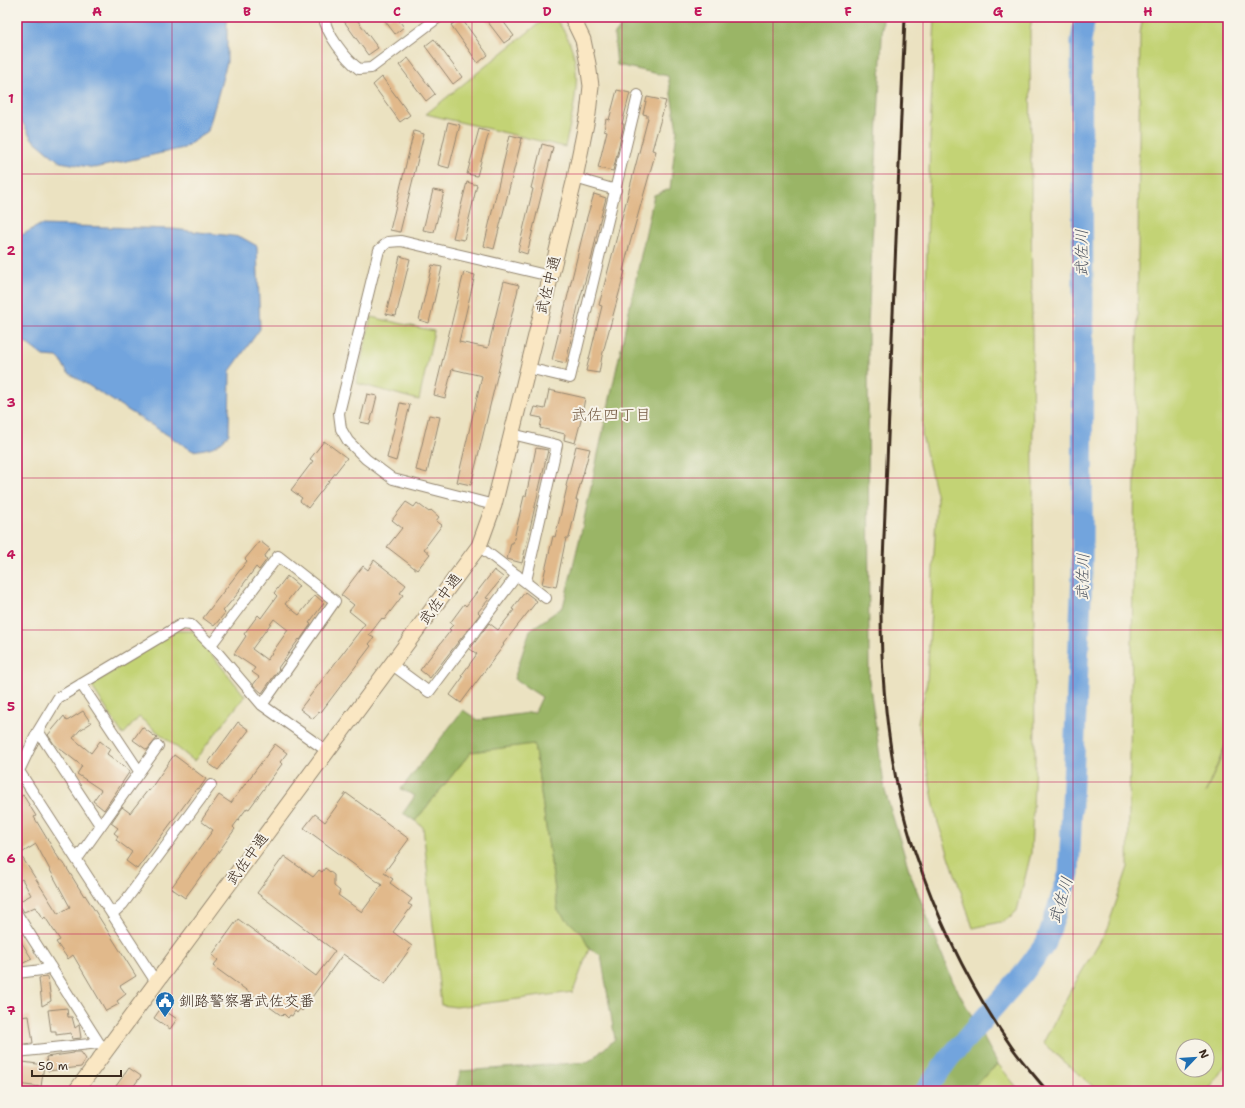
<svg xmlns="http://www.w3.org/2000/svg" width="1245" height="1108" viewBox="0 0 1245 1108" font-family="'Shantell Sans','Klee One',sans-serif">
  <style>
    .green { fill: #c3d375; stroke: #7f7e4a; fill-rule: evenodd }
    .forest { fill: #9ab566; stroke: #6a7042 }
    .water { fill: #72a4dd; stroke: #56677e }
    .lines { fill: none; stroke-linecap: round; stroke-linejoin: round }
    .river { stroke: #72a4dd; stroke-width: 21 }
    .building { fill: #e1b98b; fill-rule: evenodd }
    .street-casing { stroke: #938670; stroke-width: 12 }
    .secondary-casing { stroke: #938670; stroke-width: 17 }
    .street { stroke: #fff; stroke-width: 10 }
    .secondary { stroke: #fae7c3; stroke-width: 15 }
    .rail { stroke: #3b2a1e; stroke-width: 3 }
    .grid { fill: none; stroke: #c2185b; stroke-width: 1; stroke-opacity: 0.55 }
    .labels { text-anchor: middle; stroke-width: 4; stroke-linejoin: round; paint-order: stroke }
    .street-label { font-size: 15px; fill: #3b2a1e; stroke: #f7f3e8 }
    .poi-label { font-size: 15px; fill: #3b2a1e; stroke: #f7f3e8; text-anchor: start }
    .water-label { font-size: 16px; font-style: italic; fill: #4e5561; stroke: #f7f3e8 }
    .neighbourhood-label { font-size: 16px; fill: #755c44; stroke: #f7f3e8 }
    .neatline { fill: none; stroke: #c2185b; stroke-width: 1.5 }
    .grid-label { font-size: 13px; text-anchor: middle; font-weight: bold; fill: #c2185b }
  </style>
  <rect width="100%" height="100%" fill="#f7f3e8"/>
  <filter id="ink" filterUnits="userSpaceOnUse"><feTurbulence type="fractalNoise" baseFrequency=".025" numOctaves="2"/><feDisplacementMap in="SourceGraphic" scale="8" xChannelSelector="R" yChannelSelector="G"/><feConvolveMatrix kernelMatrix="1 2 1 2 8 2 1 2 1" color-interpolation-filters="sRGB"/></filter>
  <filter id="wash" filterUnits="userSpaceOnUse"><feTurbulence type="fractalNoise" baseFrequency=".012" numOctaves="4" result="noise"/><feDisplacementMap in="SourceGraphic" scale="16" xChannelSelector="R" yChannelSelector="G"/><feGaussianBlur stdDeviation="0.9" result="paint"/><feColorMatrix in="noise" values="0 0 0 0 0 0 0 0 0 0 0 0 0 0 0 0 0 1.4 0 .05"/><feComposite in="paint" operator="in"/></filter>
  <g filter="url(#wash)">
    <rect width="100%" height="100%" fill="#ebe2c1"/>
    <path class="green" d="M547,17h7c35,42 21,83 11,130l-139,-33z
      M935,17h97l-2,14 5,730 -4,92 -14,58 -12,10 -32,7 -36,-108 -19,-98 9,-40 10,-184 -15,-63 9,-328z
      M1143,17h85v722l-23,55 23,-52v319l-20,30h-110l-55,-48 25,-48 39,-66 21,-62 9,-507 3,-327zM1183,1046h24v24h-24z
      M371,317l63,14 -15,69 -63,-17z
      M176,631h17l52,65 -51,65 -55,-44 -16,18 -32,-50z
      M534,743l24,168 26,24 5,14 -16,43 -117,15 -15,-2 -18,-178 -8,-6 56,-69z
      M998,1064l22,27h-52z"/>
    <path class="forest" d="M629,17h254l-15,309 1,354 16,111 25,82 42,107 46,84 -30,27h-513l6,-20 128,-9 26,-23 -14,-84 -12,-6 -6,-14 -25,-24 -24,-167 -63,8 -56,69 -12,-8 12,-17 -14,-7 62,-79 15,10 57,-8 7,-15 -28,-18 16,-49 33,-23 18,-74 73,-338 16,-6 7,-59 -9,-54 -51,-11 -3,-30z"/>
    <path class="water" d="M23,17h204v45l-19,69 -24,17 -89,20 -35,-6 -28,-23 -15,-26v-93z
      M40,225l133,4 68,8 16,9 3,83 -30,42 -1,63c-12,14 -18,14 -36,17l-126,-79 -6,-11 -4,-4 -14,-1 -26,-20v-97l1,-2z"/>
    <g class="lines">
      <path class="river" d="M925,1091l25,-34 73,-83 23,-31 23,-70 13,-299 1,-289 -2,-244 4,-24"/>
    </g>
    <g id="blocks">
      <path class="building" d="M341,17h14l23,31 -10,7z
        M382,17h14l8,10 -9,7z
        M484,17h16l14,19 -10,7z
        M461,18l27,37 -10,8 -27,-38z
        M434,39l28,38 -9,7 -28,-38z
        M408,58l27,36 -9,7 -27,-36z
        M382,77l28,38 -10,7 -27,-37z
        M617,90l13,3 -8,31h2l-11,47 -15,-3 9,-37 -3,-1 2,-11 3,1z
        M647,97l19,4 -14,49 4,1 -26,92 -7,28h2l-23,85 -3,17 -13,-2 16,-65 -3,-1 49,-187h-1v-3l-4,-1z
        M448,122l12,3 -11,43 -11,-3z
        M479,129l10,3 -12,44 -10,-2z
        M414,131l10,3 -24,98 -10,-2z
        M510,135l12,3 -28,111 -10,-3z
        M542,144l11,3 -26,107 -9,-3 15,-62 -2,-1z
        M467,182l10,3 -13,55 -11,-2z
        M433,190l11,2 -10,40 -11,-2z
        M594,194l12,4 -7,26 -7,32 -14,50 -12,57 -14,-3 35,-143z
        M400,256l10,3 -14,57 -10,-2z
        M432,265l10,2 -13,56 -10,-3z
        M464,272l11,3 -16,67 29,6 16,-67 15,4 -48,200 -14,-3 25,-106 -30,-7 -7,29 -11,-3z
        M549,390l36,8 -2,11h1l-9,34 -11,-3 1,-6 -25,-6 2,-10 -10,-2 3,-9 10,2z
        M367,394l10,2 -7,28 -10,-2z
        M400,403l10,2 -14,56 -9,-3z
        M429,415l11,2 -13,56 -11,-3z
        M324,441l23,17 -39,50 -8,-7 2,-3 -11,-8 22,-29 -3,-2z
        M576,446l14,3 -14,51h2l-9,38h-3l-10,49 -14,-3 11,-48 2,1 6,-24 6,-26 -1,-1z
        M536,448l12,2 -26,113 -15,-4 4,-16h2l11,-47h2z
        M406,502l8,5 3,-4 12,9 2,-2 8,7 -3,4 6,4 -18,24 6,5 -13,16 -30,-23 15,-19 -10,-8z
        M260,541l10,8 -6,8 3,2 -8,11 -3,-3 -17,23 1,1 -17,20 2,2 -11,13 -11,-8 44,-57 -2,-2z
        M374,560l32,25 -6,8 3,2 -19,25 -2,-2 -13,17 5,3 -5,6 2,2 -50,66 -1,-1 -7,8 -13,-10 65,-85 -16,-13 5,-6 -13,-10 22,-29 5,4z
        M494,570l9,7 -17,21 3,1 -11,13 2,2 -50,64 -10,-8 31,-40 -2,-1 4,-4 -3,-2 14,-19 2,2z
        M287,576l12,10 -14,18 14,11 16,-20 9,8 -15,20 2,1 -11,16 -1,-1 -21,29 1,1 -17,24 -9,-8 6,-8 -7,-5 3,-4 -21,-14 12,-18 -2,-2 14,-19 3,3 16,-22 -3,-3zM274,619l14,11 -21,30 -15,-11z
        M525,592l12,9 -34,43 1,1 -43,58 -11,-8 13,-18 -2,-1 16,-22 -7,-5 19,-26 9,7 16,-20 -2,-1z
        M83,711l8,12 -11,7 -7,8 18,15 9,-12 10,8 -3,5 23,17 -26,39 -11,-9 8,-11 -24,-16 5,-8 -28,-22 -6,-9 16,-19 3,5z
        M238,722l11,8 -31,40 -10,-7z
        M142,727l15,11 -10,12 -14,-10z
        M275,744l12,9 -7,9 2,2 -33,45 -2,-1 -14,19 2,2 -50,69 -14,-10 42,-58 -12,-9 18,-26 12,8z
        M174,755l32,24 -7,10 -2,-1 -60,81 -11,-8 6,-9 -16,-12 2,-4 -4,-3 4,-5 -7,-5 11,-16 8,6 18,-23 1,1z
        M346,793l63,46 -25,34 9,6 -3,4 22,16 -4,5 4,2 -19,26 19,14 -27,38 -42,-30 -41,57 -2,-2 -3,4 -2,-2 -3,5 -2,-1 -2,3 -4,-4 -2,2 -69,-50 5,-6 -6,-5 26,-36 78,57 19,-25 -78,-58 27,-37 29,21 6,-7 3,2 3,-4 9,7v11l6,5 -2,4 24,17 20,-27 -78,-57 11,-14 10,8z
        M23,795l13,21 -2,1 27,45h2l21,34 1,-1 51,81 -16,10 6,8 -9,7 2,3 -13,7 -33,-56 -5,4 -12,-17 4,-2 -15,-23 -2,2 -8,-12 -11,5 -6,-10 13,-7 -9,-16 -5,3v-83zM36,844l34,63 -12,7 -38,-60z
        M17,935l15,24 -15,7z
        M48,977l3,24 -9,5 -3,-28z
        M67,1008l1,9h4l3,11 4,-3 2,13 -9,1 -1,-6 -15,2v-4h-5l-3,-21z
        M161,1008l16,11 -7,10 -16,-11z
        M29,1016l4,27 -16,2v-28z
        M74,1052h7l5,7 -5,8 -33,4 -2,-14 28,-4z
        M23,1062l21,3 -3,22 -24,-3v-13h5z
        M129,1068l12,8 -11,15h-6l-8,-5z"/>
    </g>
  </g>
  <g filter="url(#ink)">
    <use href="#blocks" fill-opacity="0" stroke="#938670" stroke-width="1"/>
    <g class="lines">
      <g class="street-casing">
        <path id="street" d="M324,17c2,17 22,42 35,52l12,-1 68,-51
          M575,178l41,12
          M528,368l42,10 68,-283
          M512,434l45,11 -31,136
          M494,505l-101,-26 -27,-20 -18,-18 -7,-12 -2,-16 40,-163 9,-8 13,-1 149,35
          M479,546l67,52
          M211,645l67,-89 57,45 -73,104
          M391,664l38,28 88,-117
          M81,684l58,87
          M38,731l62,94
          M19,771l137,211
          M17,775l21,-44 20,-33 124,-74 9,1 20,20 51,60 65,46
          M77,859l81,-113
          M17,914l82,129 7,6
          M112,914l11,-10 88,-119
          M17,973l25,-3 9,-3
          M17,1052l82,-9"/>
      </g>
      <g class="secondary-casing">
        <path id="secondary" d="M76,1091l403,-545 15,-41 81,-327 13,-64 3,-28 -3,-22 -5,-24 -11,-23"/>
      </g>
      <use href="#street" class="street"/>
      <use href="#secondary" class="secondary"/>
      <path class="rail" d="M905,17l-24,594c0,63 5,121 18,183 4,20 10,41 17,61 23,68 54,132 95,191 11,16 24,30 36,45"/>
    </g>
  </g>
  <path class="grid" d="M172,17v1074M322,17v1074M472,17v1074M622,17v1074M773,17v1074M923,17v1074M1073,17v1074M17,174h1211M17,326h1211M17,478h1211M17,630h1211M17,782h1211M17,934h1211"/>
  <defs>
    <g id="civic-pin" transform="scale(1)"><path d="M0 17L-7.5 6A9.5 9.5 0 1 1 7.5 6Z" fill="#1f6fb2" stroke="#f7f3e8"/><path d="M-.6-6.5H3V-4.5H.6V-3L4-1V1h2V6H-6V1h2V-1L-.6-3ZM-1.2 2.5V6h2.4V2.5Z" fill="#fff"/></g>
  </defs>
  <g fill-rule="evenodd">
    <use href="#civic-pin" x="165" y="1001"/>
  </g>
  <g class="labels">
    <g class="street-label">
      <text transform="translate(548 285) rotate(-76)" y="5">武佐中通</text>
      <text transform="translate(440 599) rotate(-53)" y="5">武佐中通</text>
      <text transform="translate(247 859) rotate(-54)" y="5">武佐中通</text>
    </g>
    <g class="poi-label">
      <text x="179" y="1006">釧路警察署武佐交番</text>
    </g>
    <g class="water-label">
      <text transform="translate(1081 253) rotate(-90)" y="6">武佐川</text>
      <text transform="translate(1082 577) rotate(-89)" y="6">武佐川</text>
      <text transform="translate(1060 900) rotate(-73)" y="6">武佐川</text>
    </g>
    <g class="neighbourhood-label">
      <text x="611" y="420">武佐四丁目</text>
    </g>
  </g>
  <rect width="1245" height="1108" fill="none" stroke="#f7f3e8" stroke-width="44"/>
  <g transform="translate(1195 1058) rotate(65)"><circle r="19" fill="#f7f3e8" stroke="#aca397"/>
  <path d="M0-3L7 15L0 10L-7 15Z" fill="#1f6fb2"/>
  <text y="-6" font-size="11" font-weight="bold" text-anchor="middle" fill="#3b2a1e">N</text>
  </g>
  <path d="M32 1070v6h89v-6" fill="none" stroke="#3b2a1e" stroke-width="2"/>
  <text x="38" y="1070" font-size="12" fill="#3b2a1e" stroke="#f7f3e8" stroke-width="3" paint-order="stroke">50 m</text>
  <rect x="22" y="22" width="1201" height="1064" class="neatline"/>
  <g class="grid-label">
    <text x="97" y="16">A</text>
    <text x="247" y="16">B</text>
    <text x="397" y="16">C</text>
    <text x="547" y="16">D</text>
    <text x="698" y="16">E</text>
    <text x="848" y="16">F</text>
    <text x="998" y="16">G</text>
    <text x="1148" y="16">H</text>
    <text x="11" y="103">1</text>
    <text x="11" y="255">2</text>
    <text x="11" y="407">3</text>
    <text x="11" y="559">4</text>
    <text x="11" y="711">5</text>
    <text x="11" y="863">6</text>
    <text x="11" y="1015">7</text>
  </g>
</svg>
